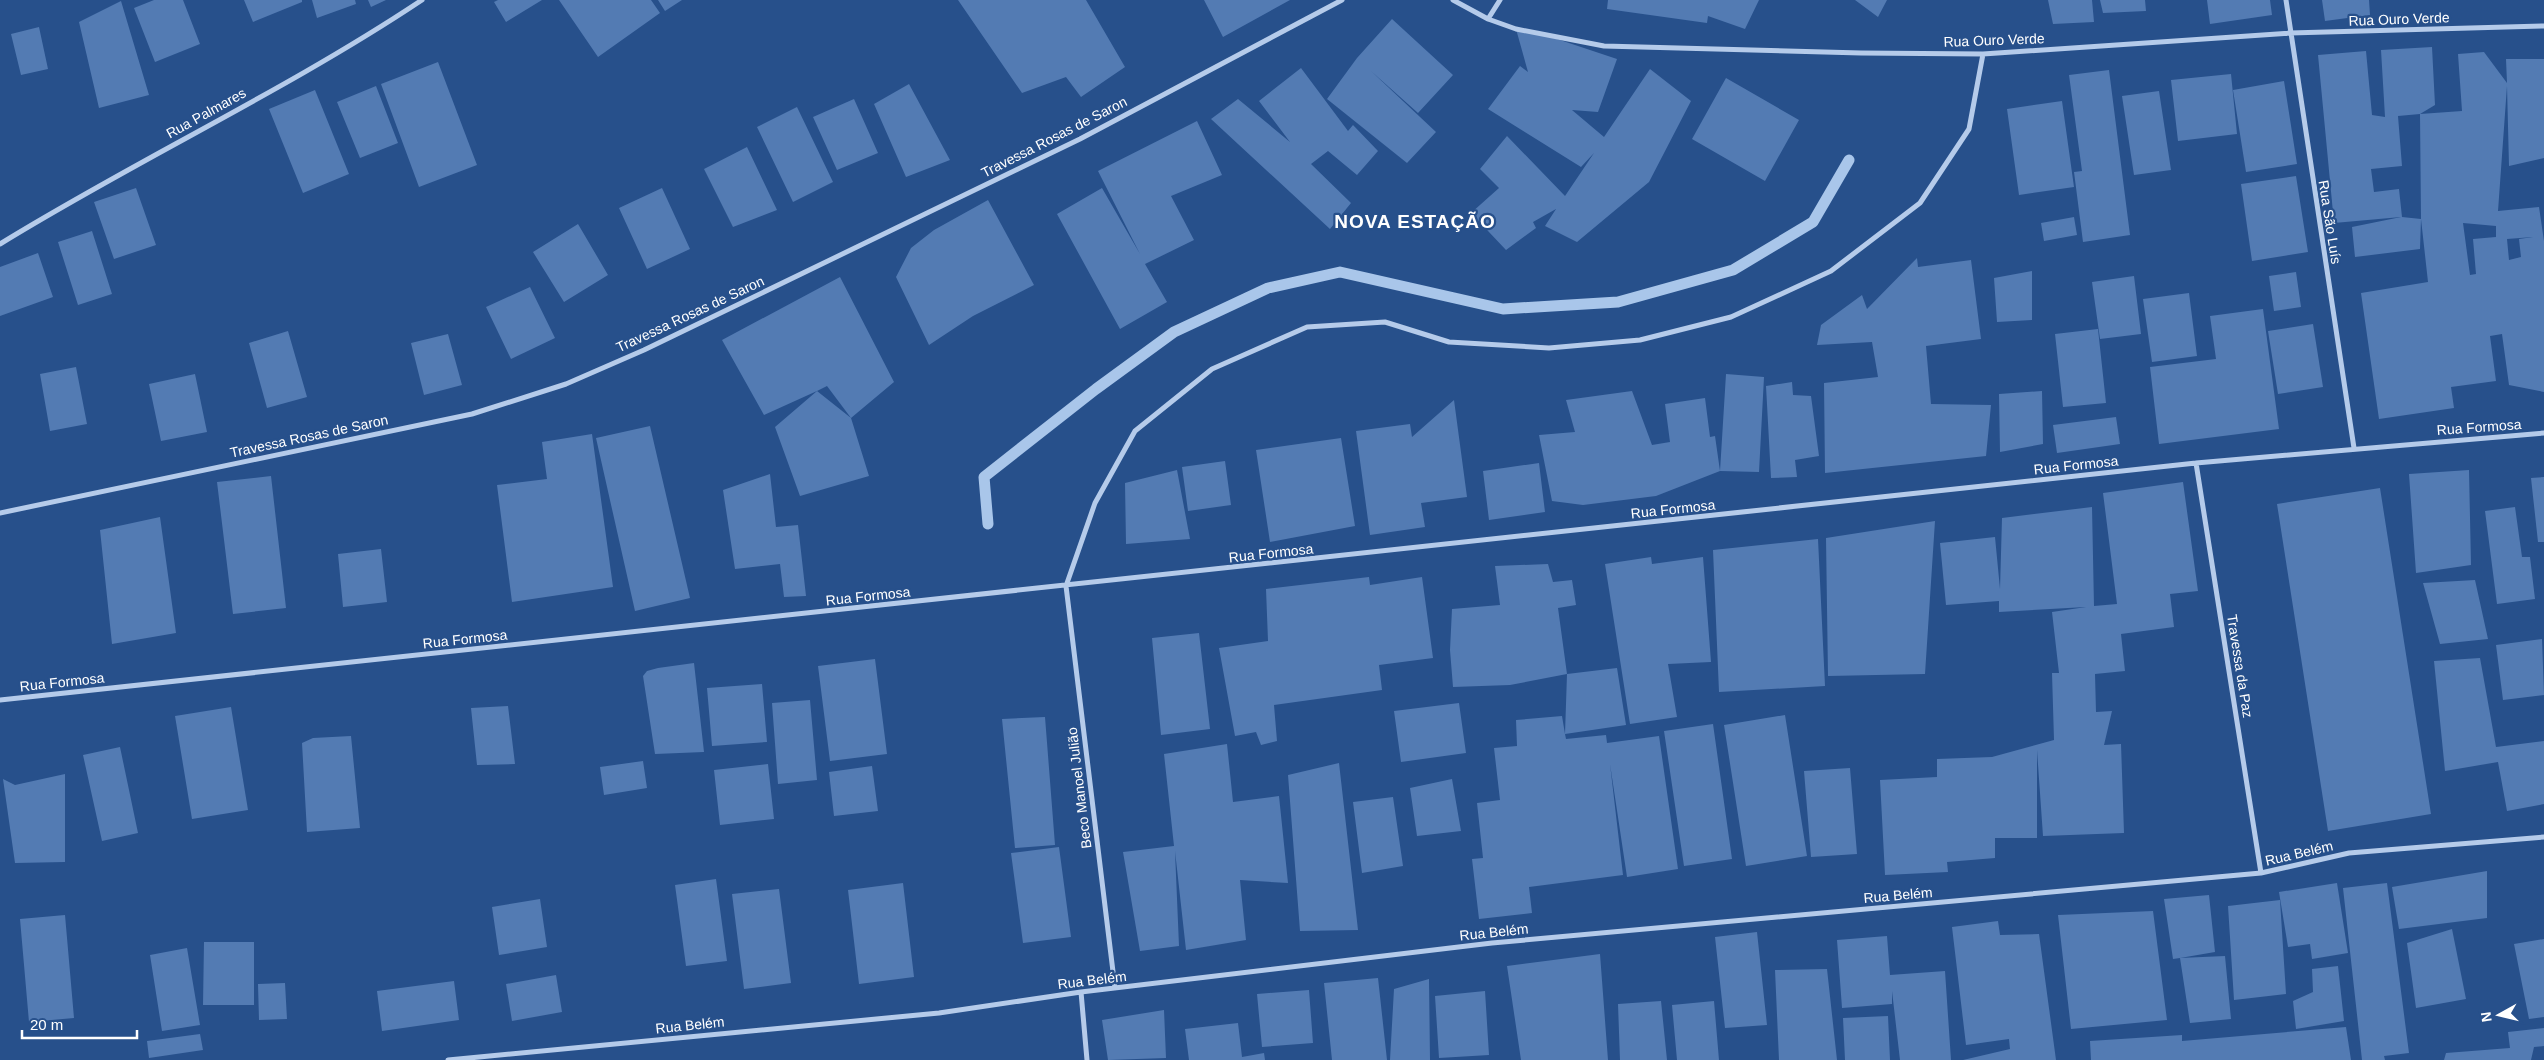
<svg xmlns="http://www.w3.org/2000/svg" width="2544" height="1060" viewBox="0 0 2544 1060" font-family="Helvetica,sans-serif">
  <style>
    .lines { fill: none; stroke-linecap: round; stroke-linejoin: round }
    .stream { stroke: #a9c6ea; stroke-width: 11 }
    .building { fill: #537bb3; fill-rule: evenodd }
    .minor { stroke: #b5cbea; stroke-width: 5 }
    .labels { text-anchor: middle; stroke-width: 4.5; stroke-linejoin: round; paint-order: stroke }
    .street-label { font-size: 14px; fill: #fff; stroke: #27508b }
    .district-label { font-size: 19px; font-weight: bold; letter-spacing: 1px; fill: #fff; stroke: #27508b }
  </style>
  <rect width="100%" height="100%" fill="#27508b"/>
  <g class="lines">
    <path class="stream" d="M988,524l-4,-47 112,-88 78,-57 94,-44 72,-16 163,37 115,-7 115,-32 80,-48 36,-62"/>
  </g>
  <path class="building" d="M154,0h29l17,44 -45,18 -21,-54z
    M244,0h58v2l-49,20z
    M312,0h43l1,4 -39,14z
    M368,0h18l-15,7z
    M498,0h44l-36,22 -12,-20z
    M559,0h92l9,13 -62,44z
    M658,0h24l-17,11z
    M958,0h128l39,67 -44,30 -15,-20 -44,16z
    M1204,0h86l-67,37z
    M1608,0h151l-14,29 -37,-13 -1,7 -100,-14z
    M1855,0h32l-9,17z
    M2048,0h44l2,22 -41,2z
    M2100,0h45l1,11 -43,2z
    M2207,0h63l2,15 -62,9z
    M2322,0h47l1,15 -45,6z
    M121,1l28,94 -50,13 -20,-86z
    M1392,19l61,56 -35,38 -47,-42 65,61 -29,31 -80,-64 30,-41z
    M39,27l9,42 -27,6 -10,-41z
    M1516,29l41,10 60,20 -19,53 -26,-2 32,27 46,-68 41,32 -42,81 -72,60 -32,-16 11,-17 -23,13 3,6 -30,22 -35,-37 28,-25 -19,-19 27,-33 58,60 29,-43 -13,14 -93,-58 32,-43 8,6z
    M2432,47l3,58 -15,9 42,-3 -4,-57 26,-2 23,31 -1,-24h38v99l-35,8 -2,-80 -9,125 41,-4 5,34v151l-35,-7 -7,-51 -12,2 6,45 -45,6 3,21 -75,11 -18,-126 67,-11 -7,-63 -1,-105 -22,2 4,50 -31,3 3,23 25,-3 3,28 19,2 -1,30 -65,8 -3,-30 49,-10 -67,6 -16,-168 48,-4 6,64 13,2 -4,-67zM2463,223l33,3v11l-23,2 3,35 -6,1zM2533,237l-14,2 2,18 -12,3 -2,-21z
    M438,62l39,103 -58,22 -38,-103z
    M1301,68l47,63 5,-6 25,26 -21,24 -29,-24 -17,13 40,39 -21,26 -119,-110 27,-20 52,43 -31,-41z
    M2109,70l21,165 -47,7 -9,-70 8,-1 -13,-96z
    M2231,74l6,60 -59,7 -7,-61z
    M1726,78l73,42 -34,61 -73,-42z
    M2284,81l13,83 -51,8 -13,-82z
    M909,84l41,76 -44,17 -32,-73z
    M376,86l22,57 -38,15 -23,-56z
    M315,90l34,84 -46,19 -34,-84z
    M2159,91l12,79 -37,5 -12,-79z
    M854,99l24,54 -41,17 -24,-53z
    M2062,101l12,86 -55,8 -12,-86z
    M797,107l36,75 -40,20 -36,-75z
    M1197,121l25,54 -51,21 23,44 -49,24 22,38 -47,27 -63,-115 45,-26 38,66 -42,-83z
    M747,147l30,63 -44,17 -29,-58z
    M2296,176l12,76 -56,9 -11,-77z
    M136,188l20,57 -42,14 -20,-57z
    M662,188l28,61 -43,20 -28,-61z
    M988,200l46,85 -61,31 -44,29 -33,-68 15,-29 23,-18z
    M2074,217l3,18 -33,6 -3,-18z
    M578,224l30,51 -44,27 -31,-50z
    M92,231l20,63 -34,11 -20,-63z
    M38,253l15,44 -53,19v-49z
    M1917,258l1,9 53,-7 10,79 -55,7 5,58 60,1 -5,51 -161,17 -1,-90 54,-6 -6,-35 -55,3 4,-20 41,-30 5,14z
    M2032,271v49l-35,2 -3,-44z
    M2296,272l5,35 -27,4 -5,-35z
    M2134,276l7,58 -41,5 -8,-57z
    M840,277l54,105 -43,36 18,58 -69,20 -25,-69 42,-36 -53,24 -42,-75zM827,386l24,32 -34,-27z
    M530,287l25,51 -44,21 -25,-52z
    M2189,293l8,63 -45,6 -9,-63z
    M2263,309l16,120 -120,15 -9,-77 66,-8 -6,-43z
    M2313,324l10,63 -45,7 -10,-63z
    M2098,329l8,74 -43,4 -8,-73z
    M288,331l19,66 -40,11 -18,-65z
    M448,334l14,51 -38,10 -13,-52z
    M76,367l11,57 -37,7 -10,-57z
    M195,374l12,58 -46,9 -12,-57z
    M1726,374l38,3 -5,95 -39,-1z
    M1792,382l1,13 18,1 8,60 -24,4 2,17 -26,1 -5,-92z
    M1632,391l20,54 18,-3 -5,-38 40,-6 5,39 5,-1 5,35 -64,25 -73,9 -31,-4 -13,-66 36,-3 -9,-32z
    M2042,391l1,53 -43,8 -1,-58z
    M1454,400l13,97 -46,6 4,24 -55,8 -14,-104 54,-7 2,13z
    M2116,417l4,27 -63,9 -4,-28z
    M650,426l40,172 -55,13 -39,-173z
    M592,434l21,153 -101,15 -15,-117 50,-6 -5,-37z
    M1341,438l14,88 -85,16 -14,-92z
    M1225,461l6,44 -43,6 -6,-44z
    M1539,463l6,49 -56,8 -6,-49z
    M1177,470l13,69 -64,5 -1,-61z
    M2469,470l2,95 -55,8 -7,-99z
    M770,474l6,53 22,-2 8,71 -22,1 -4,-33 -45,5 -12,-79z
    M271,476l15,132 -53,6 -16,-132z
    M2544,477v65h-6l-7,-64z
    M2183,482l15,109 -28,3 4,33 -53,7 4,37 -30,3 1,38 16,-1 -8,34 17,-1 3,89 -81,3 -6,-86v88h-42v20l-48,4 1,10 -63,3 -5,-95 57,-3v-18l55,-2 62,-17 -2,-67h7l-7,-61 34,-5 -87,5v-11l-53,4 -6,-62 55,-6 5,52 2,-71 90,-11 2,99 23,-2 -14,-111z
    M2380,488l51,326 -103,17 -51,-327z
    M2515,507l7,50h8l5,42 -38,5 -12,-93z
    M160,517l16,116 -64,11 -12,-114z
    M1935,521l-10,153 -97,2 -2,-138z
    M1818,539l7,147 -106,6 -6,-142z
    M381,549l6,53 -44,5 -5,-53z
    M1651,557l1,7 51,-7 8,105 -43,2 9,53 -47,7 -25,-160z
    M1548,564l5,18 19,-2 4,25 -18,3 9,66 -57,11 -57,2 -3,-37 2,-41 48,-4 -5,-39z
    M1369,577l1,8 52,-8 11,81 -54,7 3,25 -108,15 3,36 -16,4 -5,-13 -21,4 -16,-88 49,-7 -2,-52z
    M2475,580l13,59 -48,5 -17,-61z
    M1199,633l11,96 -49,6 -9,-97z
    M2542,639l2,56 -41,5 -7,-55z
    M2480,658l16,89 48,-6v63l-37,7 -9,-49 -53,9 -11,-110z
    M875,659l12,95 -57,7 -12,-95z
    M694,663l10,89 -49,2 -12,-78 4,-5 11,-3z
    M1617,668l9,57 -61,9 1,5 40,-4 1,8 52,-7 19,133 -51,8 -17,-113 13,111 -94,12 3,26 -53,6 -7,-60 11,-1 -6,-55 23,-3 -6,-52 23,-2 -1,-26 46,-4 3,18 2,-60z
    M762,684l5,58 -55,4 -5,-58z
    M810,700l7,80 -39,4 -6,-81z
    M1459,703l7,50 -65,9 -7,-51z
    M508,706l7,58 -38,1 -6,-57z
    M231,707l17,103 -56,9 -17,-103z
    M1785,715l22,141 -61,10 -22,-141z
    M1045,717l10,128 -40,3 -13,-129z
    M1713,724l19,135 -48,7 -20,-135z
    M351,736l9,92 -53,4 -5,-89 11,-5z
    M1227,744l6,58 46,-6 9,87 -48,-3 6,60 -60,10 -11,-99 4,95 -39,5 -17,-99 51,-6 -10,-92z
    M120,747l18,86 -36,8 -19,-86z
    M643,761l4,27 -43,7 -4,-28z
    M1339,763l19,167 -58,1 -12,-156z
    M768,764l6,55 -54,6 -6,-55z
    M872,766l6,45 -44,5 -5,-44z
    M1850,768l7,86 -46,3 -7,-86z
    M65,774v88l-50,1 -12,-84 12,6z
    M1452,779l9,52 -44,5 -7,-48z
    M1393,797l10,69 -41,7 -9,-71z
    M1059,847l12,90 -48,6 -12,-90z
    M2487,871v47l-88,11 -7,-42z
    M716,879l11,82 -41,5 -11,-81z
    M903,883l11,94 -55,7 -11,-94z
    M2337,883l11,70 -36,6 -2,-15 -22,3 -9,-55z
    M2387,883l22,170 -25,3 1,4h-23l-19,-172z
    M779,889l12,94 -47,6 -12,-95z
    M2209,895l6,57 -35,6 45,-2 6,63 -41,4 -10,-65 -7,1 -9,-60z
    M540,899l7,48 -48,8 -7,-48z
    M2280,900l6,94 -52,6 -6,-94z
    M2153,911l14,109 -96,9 -13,-114z
    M65,915l9,103 -45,4 -9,-103z
    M1998,921l2,14 39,-1 17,126h-93l47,-11 -1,-10 -43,6 -14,-118z
    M2452,929l14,70 -50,9 -9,-65z
    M1757,932l10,93 -42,3 -10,-91z
    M1887,936l3,39 55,-4 6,89h-51l-8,-69v13l-50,4 -5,-68z
    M2544,939v78l-15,2 -15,-75z
    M204,942h50v63h-51z
    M187,948l13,77 -38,6 -12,-76z
    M1600,954l8,106h-87l-14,-94z
    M2338,966l6,55 -48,8 -3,-28 20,-9 -1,-23z
    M1827,969l10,91h-58l-4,-90z
    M556,975l6,37 -50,9 -6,-37z
    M1378,978l9,82h-55l-8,-77z
    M1429,979l1,81h-40l4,-71z
    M454,981l5,39 -77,11 -5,-40z
    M285,983l2,36 -28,1 -1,-36z
    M1309,990l4,53 -51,4 -5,-53z
    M1485,991l4,64 -50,3 -4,-62z
    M1661,1001l6,59h-47l-2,-56z
    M1714,1001l5,59h-42l-5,-55z
    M1164,1010l2,48 -58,2 -6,-40z
    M1888,1016l2,44h-45l-2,-42z
    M1238,1023l4,34 22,-4 1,7h-76l-4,-31z
    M2346,1027l5,33h-260l-1,-19 92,-6v6z
    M2544,1028v18l-10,1 -3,13h-87l2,-7 64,-5 -2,-16z
    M200,1034l3,16 -54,8 -2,-17z"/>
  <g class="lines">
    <path class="minor" d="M1453,0l35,19 28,10 88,17 257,7 122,1 307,-21 254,-7
      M2286,0l68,448
      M1488,19l12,-19
      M0,244c138,-85 287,-154 422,-244
      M2196,463l65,410
      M0,513l472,-99 94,-30 78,-34 436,-211 262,-139
      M0,700l2196,-237 348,-30
      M1115,988l-49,-402 29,-83 40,-72 77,-62 95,-42 78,-5 64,20 100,6 91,-8 91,-23 100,-46 89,-68 49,-74 14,-75
      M1081,992l6,68
      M448,1060l491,-47 142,-21 411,-49 769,-70 88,-20 195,-16"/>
  </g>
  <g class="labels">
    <g class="street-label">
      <text transform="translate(2399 19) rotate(-2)" y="5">Rua Ouro Verde</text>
      <text transform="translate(1994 40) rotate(-2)" y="5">Rua Ouro Verde</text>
      <text transform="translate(206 113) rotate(-29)" y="5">Rua Palmares</text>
      <text transform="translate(1054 137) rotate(-27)" y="5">Travessa Rosas de Saron</text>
      <text transform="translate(2330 222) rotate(81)" y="5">Rua São Luís</text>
      <text transform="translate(690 314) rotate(-25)" y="5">Travessa Rosas de Saron</text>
      <text transform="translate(2479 427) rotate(-4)" y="5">Rua Formosa</text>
      <text transform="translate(309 436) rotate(-12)" y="5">Travessa Rosas de Saron</text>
      <text transform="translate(2076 465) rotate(-6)" y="5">Rua Formosa</text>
      <text transform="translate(1673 509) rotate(-6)" y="5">Rua Formosa</text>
      <text transform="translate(1271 553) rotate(-6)" y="5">Rua Formosa</text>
      <text transform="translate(868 596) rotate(-6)" y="5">Rua Formosa</text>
      <text transform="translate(465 639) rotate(-6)" y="5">Rua Formosa</text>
      <text transform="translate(2240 666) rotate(81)" y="5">Travessa da Paz</text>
      <text transform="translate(62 682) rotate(-6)" y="5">Rua Formosa</text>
      <text transform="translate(1079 788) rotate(-97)" y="5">Beco Manoel Julião</text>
      <text transform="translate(2299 853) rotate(-13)" y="5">Rua Belém</text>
      <text transform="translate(1898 895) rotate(-5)" y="5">Rua Belém</text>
      <text transform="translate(1494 932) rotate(-6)" y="5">Rua Belém</text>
      <text transform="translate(1092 980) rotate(-7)" y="5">Rua Belém</text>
      <text transform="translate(690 1025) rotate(-6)" y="5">Rua Belém</text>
    </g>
    <g class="district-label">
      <text x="1415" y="228">NOVA ESTAÇÃO</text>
    </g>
  </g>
  <g transform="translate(2499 1015) rotate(262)" stroke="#27508b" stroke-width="4" paint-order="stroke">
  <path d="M0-4L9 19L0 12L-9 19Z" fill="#ffffff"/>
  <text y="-8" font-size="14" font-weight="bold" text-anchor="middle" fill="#ffffff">N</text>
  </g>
  <path d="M22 1030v8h115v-8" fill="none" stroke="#ffffff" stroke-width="2.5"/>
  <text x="30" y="1030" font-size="15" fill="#ffffff" stroke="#27508b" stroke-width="4" paint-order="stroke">20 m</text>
</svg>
